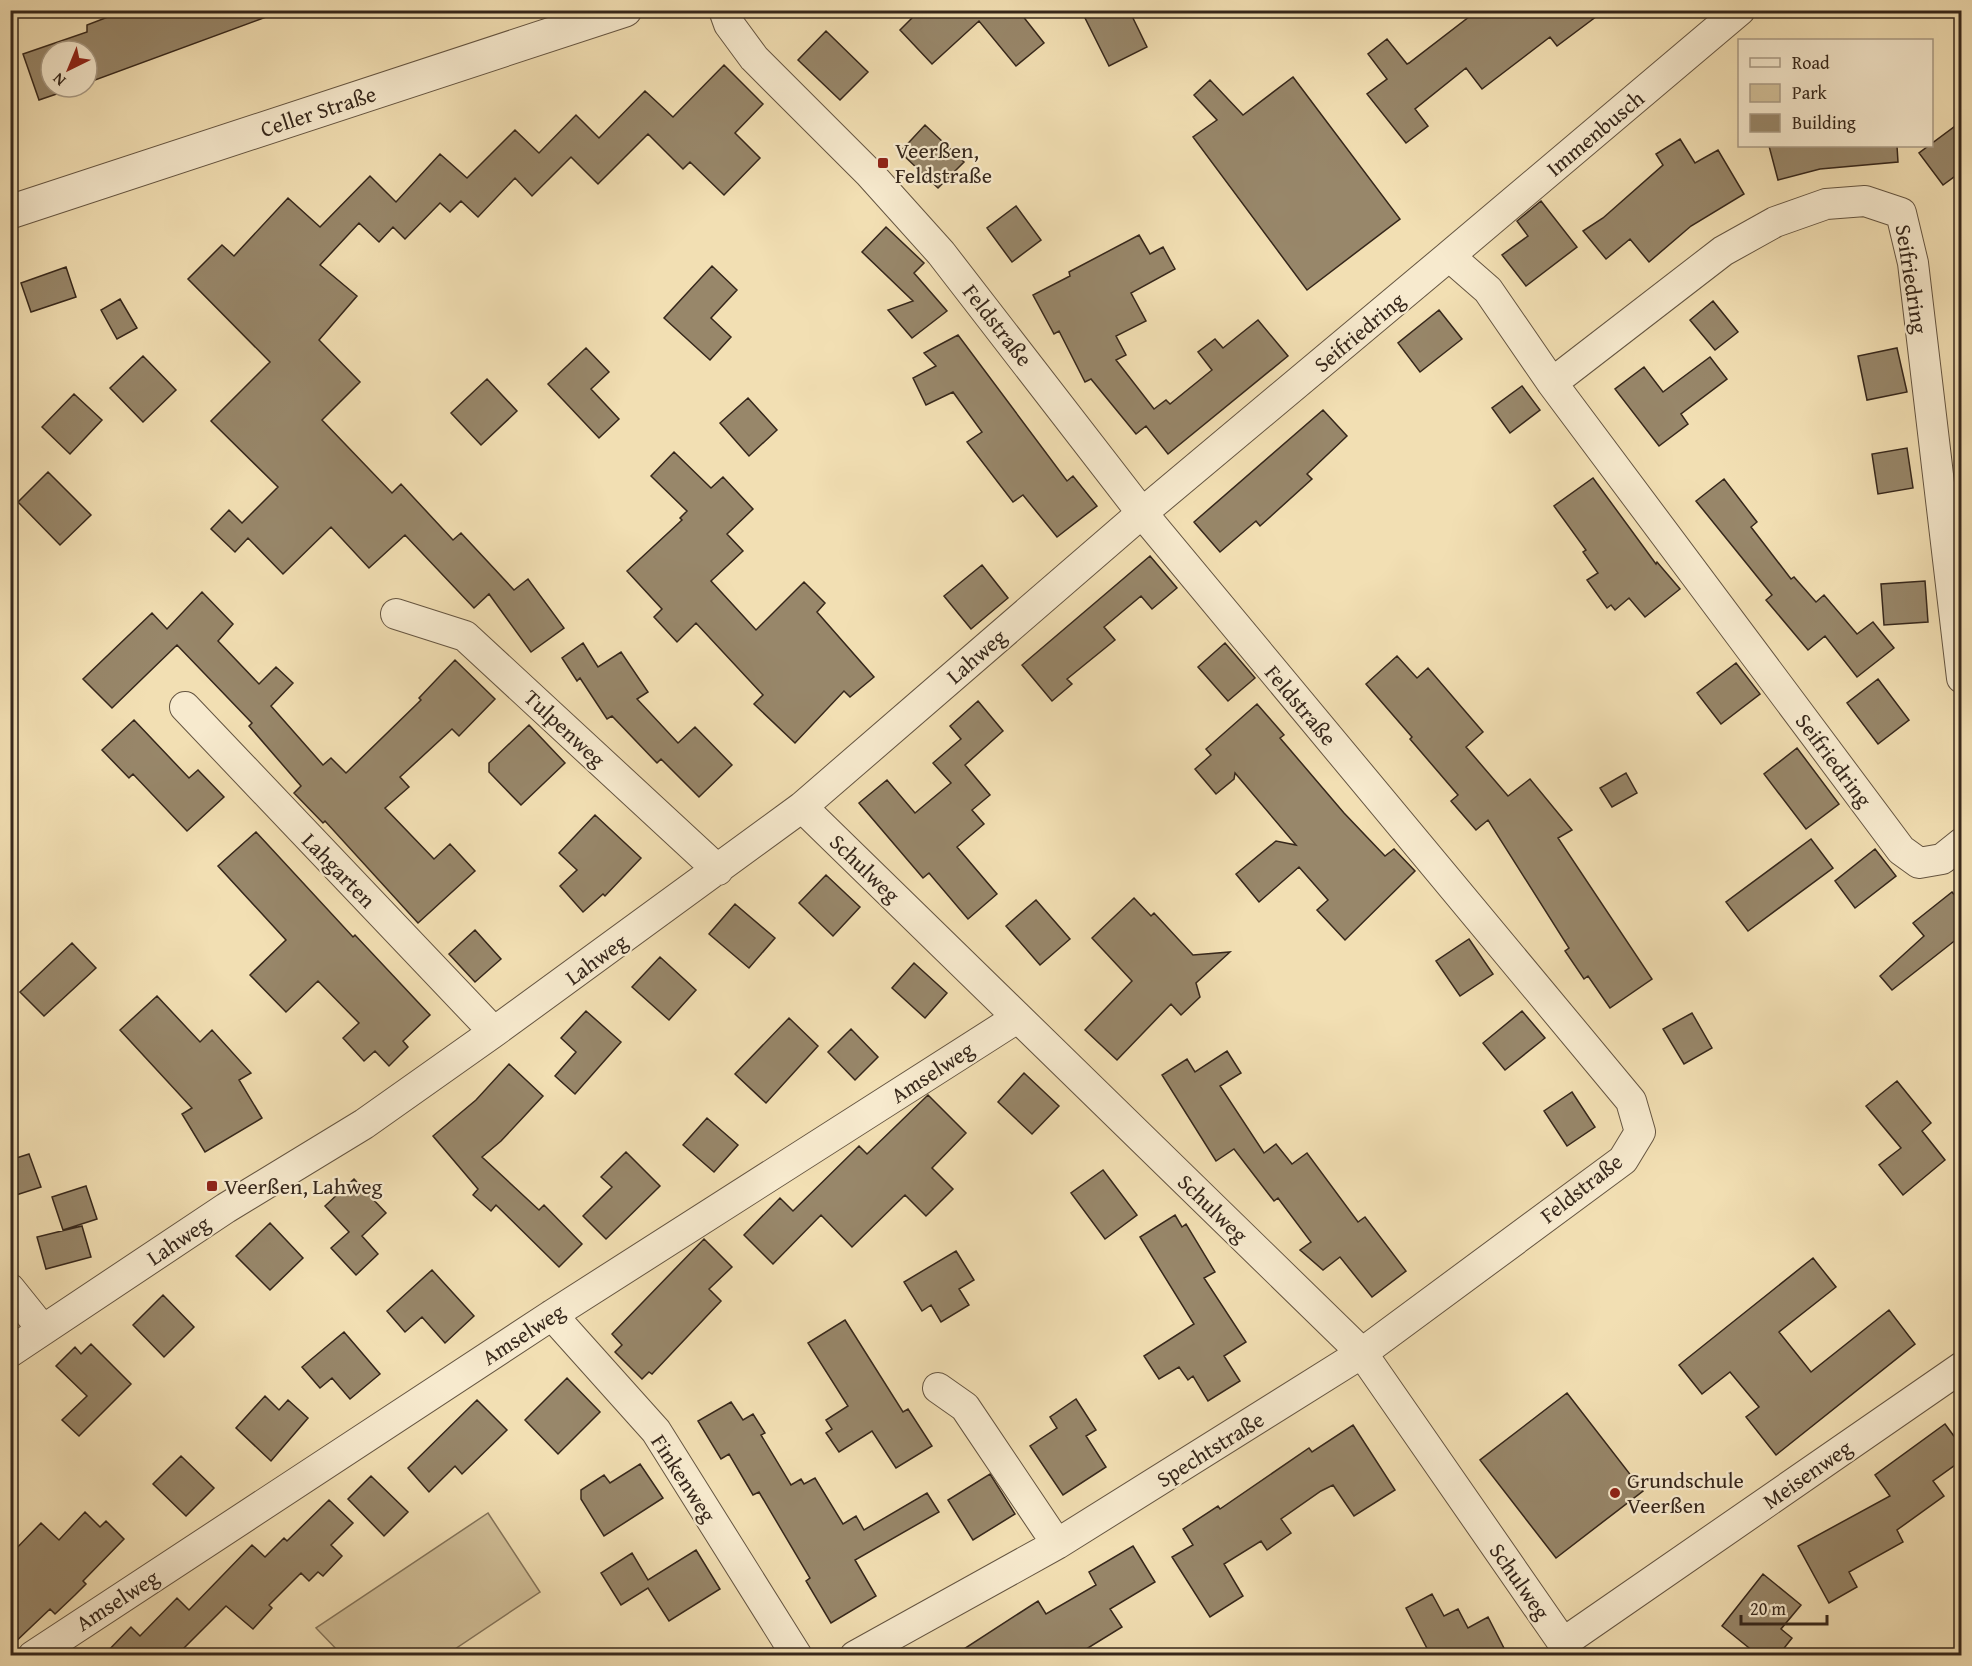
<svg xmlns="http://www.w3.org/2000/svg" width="1972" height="1666" viewBox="0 0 1972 1666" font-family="'Gentium Book Plus',serif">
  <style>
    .green { fill: #d2c099; stroke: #84745a; stroke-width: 1.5 }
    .building { fill: #98876a; stroke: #36271b; stroke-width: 1.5 }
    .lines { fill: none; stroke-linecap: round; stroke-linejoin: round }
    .minor-casing { stroke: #655541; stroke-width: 32 }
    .tertiary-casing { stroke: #655541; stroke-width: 35 }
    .minor { stroke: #f7eace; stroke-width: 30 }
    .tertiary { stroke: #f7eace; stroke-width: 33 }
    .poi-dot { fill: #8f2418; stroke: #f7eace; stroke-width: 2 }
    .labels { text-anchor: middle; stroke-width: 4.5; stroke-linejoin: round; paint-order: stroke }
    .street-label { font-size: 22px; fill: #36271b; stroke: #f7eace }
    .poi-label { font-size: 22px; fill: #36271b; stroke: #f7eace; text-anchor: start }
  </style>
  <rect width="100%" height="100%" fill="#f2dfb3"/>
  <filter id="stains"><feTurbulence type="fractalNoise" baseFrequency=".00333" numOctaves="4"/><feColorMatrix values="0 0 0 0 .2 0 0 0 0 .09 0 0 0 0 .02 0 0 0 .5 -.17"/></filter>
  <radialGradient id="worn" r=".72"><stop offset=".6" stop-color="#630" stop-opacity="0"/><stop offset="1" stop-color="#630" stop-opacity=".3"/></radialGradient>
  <path class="green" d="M488,1513l52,79 -94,63h-104l-26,-27z"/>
  <path class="building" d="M126,10h150l1,3 -190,70v-32h-36v36h26l-38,13 -16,-46 64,-22v-7z
    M920,10h98l26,33 -28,23 -37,-45 -47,43 -32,-34z
    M1081,10h48l18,37 -38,19z
    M1478,10h127l-48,36 -7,-9 -68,52 -16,-21 -51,41 13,17 -22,17 -39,-49 20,-15 -19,-25 19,-15 20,25 2,-1z
    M826,31l42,41 -28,28 -42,-40z
    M724,65l39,39 -28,29 25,25 -36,37 -34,-33 -7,7 -35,-35 -50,50 -27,-27 -39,39 -17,-18 -37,39 -17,-16 -11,11 -10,-9 -35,36 -12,-12 -14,15 -20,-19 -39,42 37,31 -38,44 41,42 -38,38 70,73 9,-9 52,56 8,-7 53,57 14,-11 36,49 -33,24 -42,-58 -15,14 -69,-73 -36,33 -38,-41 -48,47 -35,-36 -13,14 -24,-23 18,-19 13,13 36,-36 -67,-66 59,-59 -82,-83 34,-34 12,11 54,-58 32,29 50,-51 26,26 44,-48 27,24 48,-48 24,23 37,-38 23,23 46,-47 28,26z
    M1293,77l107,142 -93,71 -114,-153 24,-17 -23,-25 16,-15 33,35z
    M1962,121v50l-19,14 -24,-32z
    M925,125l39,37 -26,26 -38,-36z
    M1680,139l15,24 23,-13 26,44 -53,32 -42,36 -19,-23 -24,20 -23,-28 20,-13 60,-53 -7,-11z
    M1769,146h128l1,16 -78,7 -42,11z
    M1541,201l36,46 -51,39 -24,-31 26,-19 -11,-15z
    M1016,206l25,34 -29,22 -25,-34z
    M886,227l38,36 -10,10 33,38 -35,27 -24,-28 25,-9 -51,-49z
    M1139,235l11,19 13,-7 12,22 -44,24 15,28 -30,15 10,19 -10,5 38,49 12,-9 4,4 42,-34 -14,-18 17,-13 8,9 35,-28 30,36 -120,98 -22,-28 -10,8 -45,-55 -6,3 -26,-51 -5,3 -21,-39 37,-19 -1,-4z
    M712,266l25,24 -26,28 20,19 -21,23 -46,-42z
    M66,267l10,30 -45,15 -10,-29z
    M120,299l17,29 -20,11 -16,-29z
    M1713,301l25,31 -23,18 -25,-30z
    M1439,310l23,29 -42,33 -22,-29z
    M958,335l109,146 6,-5 24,30 -40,31 -34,-42 -10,7 -46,-60 15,-10 -29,-40 -27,13 -13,-27 23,-12 -12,-13z
    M586,348l23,24 -18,17 28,30 -20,19 -51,-54z
    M1897,348l10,44 -40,8 -9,-44z
    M143,356l33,34 -33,32 -33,-34z
    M1710,357l17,22 -46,35 7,10 -29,22 -44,-57 29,-22 19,25z
    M487,379l30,32 -36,34 -30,-32z
    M1522,386l18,24 -30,23 -18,-25z
    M74,394l28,26 -32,34 -28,-27z
    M748,398l29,32 -28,26 -29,-33z
    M1323,410l24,26 -40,38 5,5 -52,47 -4,-5 -36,31 -26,-30z
    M1907,448l6,40 -35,6 -6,-40z
    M674,452l37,36 12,-11 30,32 -26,25 16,17 -32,30 45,49 48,-48 21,21 -8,9 57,65 -24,20 -6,-6 -49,52 -41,-39 9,-9 -67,-72 -19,19 -23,-25 8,-8 -35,-38 55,-51 -2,-2 7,-7 -36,-35z
    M48,472l43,43 -31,30 -42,-43z
    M1593,478l63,86 1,-2 23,27 -35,28 -16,-19 -14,12 -4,-5 -4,3 -20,-28 11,-7 -15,-21 3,-2 -32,-44z
    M1724,479l33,43 -6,5 40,52 3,-2 22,25 8,-7 33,39 16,-12 21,26 -37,29 -32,-41 -17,14 -42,-50 6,-5 -76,-94z
    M1150,556l27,32 -25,21 -11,-13 -37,31 11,13 -48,39 5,5 -20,17 -30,-36z
    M982,565l26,33 -37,31 -27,-33z
    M1925,581l3,41 -44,3 -3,-41z
    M202,592l31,32 -15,17 41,43 17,-17 17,16 -22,23 52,59 8,-7 15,15 75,-73 -2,-2 36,-38 40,39 -36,37 -7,-7 -52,48 9,10 -24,21 49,51 16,-15 25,27 -57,52 -93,-102 -2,2 -29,-30 7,-7 -52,-60 3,-3 -75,-78 -65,63 -29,-29 69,-66 15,16z
    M583,643l15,24 23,-15 27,40 -11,7 41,44 17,-16 37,38 -33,32 -38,-38 -4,4 -45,-47 -5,3 -27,-41 -3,3 -15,-23z
    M1225,643l30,35 -27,23 -30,-34z
    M1397,656l20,22 11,-10 55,64 -17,15 42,49 22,-17 42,51 -14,8 94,141 -42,29 -22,-32 -4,3 -19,-28 4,-3 -81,-128 -12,10 -25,-29 7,-6 -48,-56 2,-2 -46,-53z
    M1736,663l24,31 -39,30 -24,-31z
    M1878,679l31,41 -31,24 -31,-41z
    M978,701l25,30 -38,34 25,30 -18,15 12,14 -27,23 40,47 -29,25 -39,-46 -6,5 -64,-75 28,-23 28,33 36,-30 -18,-20 28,-24 -11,-13z
    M1257,704l27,31 -4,3 64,75 41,43 9,-7 21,22 -70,69 -28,-30 11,-10 -29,-33 -40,35 -23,-28 40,-33 20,4 -61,-72 -1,6 -18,15 -21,-25 16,-14 -5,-6z
    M134,720l55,58 9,-8 26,27 -37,34 -54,-57 -4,4 -27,-28z
    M529,725l36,38 -44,42 -32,-33v-9z
    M1797,748l42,56 -33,25 -42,-55z
    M1626,773l11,20 -25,14 -12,-19z
    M595,815l46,43 -36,38 -2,-2 -20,18 -23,-26 17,-16 -18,-17z
    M256,832l97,105 2,-2 75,80 -27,26 5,6 -19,19 -14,-15 -11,10 -21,-23 16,-15 -41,-42 -32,31 -36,-37 36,-35 -68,-74z
    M1811,839l22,29 -85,63 -22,-29z
    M1875,849l21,27 -41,32 -20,-27z
    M826,875l34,32 -27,29 -34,-33z
    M1952,892l10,12v31l-70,55 -12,-14 44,-40 -11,-13z
    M1134,898l17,18 3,-3 39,42 37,-3 -34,31 4,14 -19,18 -10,-11 -54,56 -32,-30 47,-49 -40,-43z
    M1036,900l34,39 -30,26 -34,-39z
    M735,904l40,34 -26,30 -40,-34z
    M475,930l26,29 -26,23 -26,-28z
    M1469,939l24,35 -33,22 -24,-35z
    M72,943l24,25 -52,48 -24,-24z
    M660,957l36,33 -27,30 -37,-33z
    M914,963l33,30 -22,25 -33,-30z
    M157,996l43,46 12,-12 39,43 -12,7 23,38 -57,34 -23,-38 10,-6 -72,-78z
    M586,1011l35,31 -46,52 -20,-18 21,-24 -15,-14z
    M1522,1011l23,27 -40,32 -22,-27z
    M1692,1013l20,35 -28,16 -21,-35z
    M789,1018l29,28 -52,57 -31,-29z
    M851,1029l27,28 -23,23 -27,-28z
    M1227,1051l14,22 -21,13 44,67 12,-9 16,20 15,-11 51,69 7,-5 41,54 -34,26 -32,-40 -17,13 -23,-20 11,-8 -33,-44 -4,3 -40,-52 -18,12 -54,-86 25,-16 8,13z
    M509,1064l34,32 -42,45 -19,16 57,53 5,-5 38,39 -23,23 -63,-62 -5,6 -18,-16 5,-6 -45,-53 43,-36z
    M1024,1073l35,33 -27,28 -34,-32z
    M1897,1081l34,42 -9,8 23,29 -42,35 -24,-30 22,-17 -35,-42z
    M1572,1092l23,35 -28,19 -23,-35z
    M928,1095l38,38 -34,35 21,21 -27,27 -21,-21 -53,52 -31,-32 -48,49 -29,-29 36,-37 13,13 66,-65 8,8z
    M707,1118l31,27 -24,27 -31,-27z
    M626,1152l34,34 -54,53 -23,-23 29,-29 -11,-10z
    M29,1154l12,33 -31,10v-37z
    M1103,1170l34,45 -32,24 -34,-46z
    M354,1179l32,34 -24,23 16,18 -22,21 -25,-27 18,-16 -24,-26z
    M86,1186l11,33 -34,11 -11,-33z
    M1175,1215l7,12 4,-3 29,48 -11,6 42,64 -22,14 16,25 -32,20 -15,-25 -5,4 -9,-13 -20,12 -15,-23 50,-32 -54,-87z
    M270,1223l33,35 -33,32 -34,-34z
    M82,1226l9,31 -45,12 -9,-32z
    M704,1239l28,28 -23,22 12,12 -69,73 -3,-2 -7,7 -27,-27 7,-7 -10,-11z
    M956,1251l18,29 -15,9 10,16 -28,17 -10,-17 -9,6 -18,-29z
    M1813,1258l23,29 -57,45 32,40 78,-62 26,34 -139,111 -30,-38 13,-10 -29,-35 -28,22 -23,-29z
    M432,1270l42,46 -29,27 -23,-26 -17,15 -18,-21z
    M163,1295l31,32 -30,30 -31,-32z
    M845,1320l58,92 5,-3 24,37 -36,22 -24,-37 -33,21 -13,-19 6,-4 -6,-9 22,-14 -40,-63z
    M344,1332l36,42 -30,25 -18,-21 -12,10 -18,-21z
    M91,1344l40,40 -52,52 -17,-16 25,-24 -31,-30 19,-19 6,7z
    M567,1378l33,34 -42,42 -33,-34z
    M1567,1393l76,98 -87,67 -76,-98z
    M265,1396l14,14 9,-10 20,18 -37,43 -35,-33z
    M1076,1399l20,31 -10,6 20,31 -43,28 -33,-49 27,-18 -7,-11z
    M477,1400l30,30 -45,44 -7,-8 -26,26 -21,-24z
    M731,1402l12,18 10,-6 12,19 -4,2 30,50 10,-6 3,5 11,-6 28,46 13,-8 8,14 63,-37 12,19 -84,48 21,36 -45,27 -25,-42 4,-3 -51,-86 -6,3 -24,-41 -8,5 -23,-38z
    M1945,1424l17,23v13l-29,21 11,15 -47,34 6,12 -54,30 8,15 -28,16 -31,-57 92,-50 -15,-21z
    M1353,1425l42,65 -41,26 -21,-31 -12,6 -40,28 10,14 -24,17 -6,-9 -37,23 19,32 -33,21 -38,-60 21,-12 -10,-16 35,-23 2,3 89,-61 3,4z
    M181,1456l33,32 -28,28 -33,-32z
    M640,1464l23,34 -59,38 -23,-37v-9l23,-15 6,8z
    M990,1474l25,40 -42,26 -25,-40z
    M371,1476l37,36 -24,24 -36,-37z
    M329,1500l24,23 -22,22 11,11 -19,20 -5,-4 -9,9 -8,-8 -32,32 3,3 -19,21 -27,-23 -50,50h-73l28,-29 9,9 37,-38 12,12 63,-65 13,12 19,-19 3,3z
    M85,1512l15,15 6,-6 18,18 -41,42 3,3 -11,11 -20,19 -5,-5 -40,38v-92l31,-32 18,17z
    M1133,1546l22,36 -45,27 12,18 -47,29h-122l85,-55 8,13 50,-29 -7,-13z
    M696,1550l24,39 -51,32 -21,-33 -27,17 -20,-32 31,-20 16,27z
    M1763,1574l38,31 -20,24 11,9 -14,18h-19l-37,-30z
    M1432,1594l12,22 14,-7 10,19 20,-11 20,39h-77l-25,-48z"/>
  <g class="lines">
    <g class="minor-casing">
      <path id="minor" d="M724,10l5,14 25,34 116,116 71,79 201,260 489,588 9,31 -17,28 -261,193 -305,191 -202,112
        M1449,256l291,-246
        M1552,383l171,-132 52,-29 51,-18 39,-3 36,12 12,50 49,415
        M396,614l69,22 253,234
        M185,707l309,325
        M802,807l560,546 201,290v13
        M10,1289l33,41
        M552,1315l104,116 141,225
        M10,1352l216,-144 138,-84 130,-92 308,-225 340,-294 307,-257 39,34 64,93 349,467 18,13 23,-4 20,-16
        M938,1388l27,19 92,137
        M1563,1643l399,-276
        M33,1656l519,-341 465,-297"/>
    </g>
    <g class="tertiary-casing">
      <path id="tertiary" d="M10,212l615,-202"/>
    </g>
    <use href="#minor" class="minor"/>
    <use href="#tertiary" class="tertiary"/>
  </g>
  <g class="poi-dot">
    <rect x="877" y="157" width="12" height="12" rx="3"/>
    <rect x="206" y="1180" width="12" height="12" rx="3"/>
    <circle cx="1615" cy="1493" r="6"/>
  </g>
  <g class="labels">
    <g class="street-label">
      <text transform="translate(318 111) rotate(-18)" y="8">Celler Straße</text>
      <text transform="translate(1595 133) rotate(-40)" y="8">Immenbusch</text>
      <text transform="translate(1912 279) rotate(81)" y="8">Seifriedring</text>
      <text transform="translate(998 325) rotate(52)" y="8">Feldstraße</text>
      <text transform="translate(1359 332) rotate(-40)" y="8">Seifriedring</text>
      <text transform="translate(976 656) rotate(-41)" y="8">Lahweg</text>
      <text transform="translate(1301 705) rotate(50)" y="8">Feldstraße</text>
      <text transform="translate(565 728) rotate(43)" y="8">Tulpenweg</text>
      <text transform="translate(1834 760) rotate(53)" y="8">Seifriedring</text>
      <text transform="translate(865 868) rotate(44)" y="8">Schulweg</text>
      <text transform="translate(339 870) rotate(46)" y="8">Lahgarten</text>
      <text transform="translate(596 959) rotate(-36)" y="8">Lahweg</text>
      <text transform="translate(932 1072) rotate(-33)" y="8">Amselweg</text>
      <text transform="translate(1581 1188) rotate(-38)" y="8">Feldstraße</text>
      <text transform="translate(1213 1208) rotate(44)" y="8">Schulweg</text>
      <text transform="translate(178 1240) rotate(-34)" y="8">Lahweg</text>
      <text transform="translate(523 1334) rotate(-33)" y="8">Amselweg</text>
      <text transform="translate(1210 1449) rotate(-32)" y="8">Spechtstraße</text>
      <text transform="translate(1807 1474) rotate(-35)" y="8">Meisenweg</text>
      <text transform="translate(684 1478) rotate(57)" y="8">Finkenweg</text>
      <text transform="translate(1520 1581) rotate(55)" y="8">Schulweg</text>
      <text transform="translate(117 1600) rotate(-33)" y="8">Amselweg</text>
    </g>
    <g class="poi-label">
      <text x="895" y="158">Veerßen,<tspan x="895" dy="25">Feldstraße</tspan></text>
      <text x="224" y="1194">Veerßen, Lahweg</text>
      <text x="1627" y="1488">Grundschule<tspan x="1627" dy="25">Veerßen</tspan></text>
    </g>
  </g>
  <rect width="1972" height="1666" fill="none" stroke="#f2dfb3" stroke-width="36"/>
  <rect x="12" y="12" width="1948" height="1642" fill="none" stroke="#36271b" stroke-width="3"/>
  <rect x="18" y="18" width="1936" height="1630" fill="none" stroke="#36271b" stroke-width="1.5"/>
  <rect x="1738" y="39" width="195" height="108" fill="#f7eace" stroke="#aa9c86" stroke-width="1.5"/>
  <rect x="1750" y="58" width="30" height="9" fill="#f7eace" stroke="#aa9c86" stroke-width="1.5"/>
  <text x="1792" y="69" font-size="18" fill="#36271b">Road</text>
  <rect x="1750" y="84" width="30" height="18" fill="#d2c099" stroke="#aa9c86" stroke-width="1.5"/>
  <text x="1792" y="99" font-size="18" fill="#36271b">Park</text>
  <rect x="1750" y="114" width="30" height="18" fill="#98876a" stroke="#aa9c86" stroke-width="1.5"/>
  <text x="1792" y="129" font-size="18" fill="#36271b">Building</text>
  <g transform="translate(69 69) rotate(223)"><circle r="28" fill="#f7eace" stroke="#aa9c86" stroke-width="1.5"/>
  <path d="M0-4.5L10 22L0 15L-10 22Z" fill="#8f2418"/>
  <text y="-9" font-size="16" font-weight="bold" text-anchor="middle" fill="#36271b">N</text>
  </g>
  <path d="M1741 1615v9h86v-9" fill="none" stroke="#36271b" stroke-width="3"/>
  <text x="1750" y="1615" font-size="18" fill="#36271b" stroke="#f7eace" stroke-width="4.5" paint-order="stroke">20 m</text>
  <rect width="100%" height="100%" filter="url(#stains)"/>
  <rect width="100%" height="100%" fill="url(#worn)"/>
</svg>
